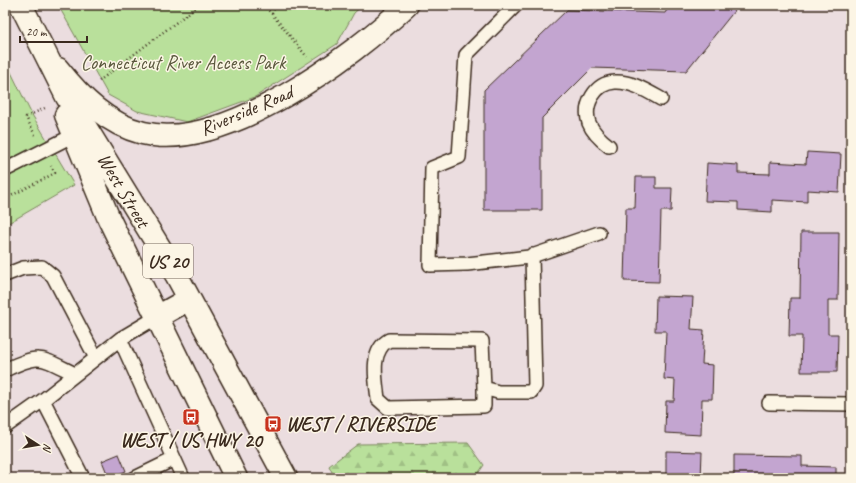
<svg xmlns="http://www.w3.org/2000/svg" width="856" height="483" viewBox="0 0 856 483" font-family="Caveat,sans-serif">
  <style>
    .forest { fill: url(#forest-firs); stroke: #7a855c }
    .park { fill: #b9e09b; stroke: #7a855c }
    .building { fill: #c3a5d0; stroke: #3b2a1e }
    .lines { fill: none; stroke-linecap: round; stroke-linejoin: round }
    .lane-casing { stroke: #3b2a1e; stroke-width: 16 }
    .secondary-casing { stroke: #3b2a1e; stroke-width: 25 }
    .primary-casing { stroke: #3b2a1e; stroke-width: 25 }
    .path { stroke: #3b2a1e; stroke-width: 2.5; stroke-dasharray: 1 3; stroke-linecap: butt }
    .lane { stroke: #fcf5e5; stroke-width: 13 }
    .secondary { stroke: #fcf5e5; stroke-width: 22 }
    .primary { stroke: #fcf5e5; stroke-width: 22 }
    .labels { text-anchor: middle; stroke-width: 3; stroke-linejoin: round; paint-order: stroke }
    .shield { fill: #fcf5e5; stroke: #75675a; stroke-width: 1 }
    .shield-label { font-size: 19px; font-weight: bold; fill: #3b2a1e }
    .park-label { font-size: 20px; fill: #5a583d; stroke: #fcf5e5 }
    .street-label { font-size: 20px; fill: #3b2a1e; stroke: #fcf5e5 }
    .poi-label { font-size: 20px; font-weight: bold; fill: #3b2a1e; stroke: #fcf5e5; text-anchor: start }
  </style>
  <defs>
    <pattern id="forest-firs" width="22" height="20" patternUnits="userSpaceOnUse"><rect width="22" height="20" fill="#b9e09b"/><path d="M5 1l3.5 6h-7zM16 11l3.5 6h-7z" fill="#a0c085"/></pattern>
  </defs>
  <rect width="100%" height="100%" fill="#ebdddf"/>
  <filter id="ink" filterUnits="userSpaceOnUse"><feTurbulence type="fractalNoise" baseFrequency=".025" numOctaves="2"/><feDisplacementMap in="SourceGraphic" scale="8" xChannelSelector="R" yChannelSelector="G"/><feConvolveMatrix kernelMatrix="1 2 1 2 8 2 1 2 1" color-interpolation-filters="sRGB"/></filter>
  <g filter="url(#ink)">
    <path class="forest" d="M468,443l16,22 -9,13h-140l-6,-12 29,-22z"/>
    <path class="park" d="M58,5h305l-9,8 -17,31 -82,53 -68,25 -50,-11 -29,-16z
      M5,60l26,53 43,72 -69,40z"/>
    <path class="building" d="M670,5h69l-53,66 -94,-3 -50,50v92h-58v-120l83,-80 98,3z
      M807,152l34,2 -2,38 -32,-2v12l-35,-2v12l-34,-2v-8l-33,-1 2,-38 31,2v8l32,1v-12l36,2z
      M636,177h20v11h16l-1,23h-10l-2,71 -35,-1 2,-73h9z
      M801,232h38l-1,68h-10v34h10l-1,38h-36l1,-36h-13l1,-38h10z
      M656,296l37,1 -2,32 13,1 -2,34 11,1 -1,34h-10l-1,36 -36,-2 1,-32h8l1,-21 -11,-1 2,-48h-11z
      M666,451l36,1 -1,26h-35z
      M119,454l7,17 -17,7 -7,-17z
      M734,455l68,1v10l34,1v11h-102z"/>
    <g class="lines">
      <g class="lane-casing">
        <path id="lane" d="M516,5l-50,50 -7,102 -27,11 -2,97 37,-1 62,-7 70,-24
          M609,146c-8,-6 -16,-13 -20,-23 -6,-18 6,-40 26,-41 16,-1 32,9 46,17
          M5,170l69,-35
          M5,275l18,-7 19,-1 11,9 43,82
          M120,339l63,139
          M5,370c36,-17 35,-13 70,4
          M484,388v18l-96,2 -10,-9c-2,-19 -9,-48 11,-59l93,1 2,47 14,4h33l4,-6 -3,-131
          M43,400l40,78
          M769,403l82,1
          M5,427l38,-27 77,-61 37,-22
          M135,478l39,-19"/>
      </g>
      <g class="secondary-casing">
        <path id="secondary" d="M58,69c23,29 49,55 85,64 80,20 209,-76 264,-128"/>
      </g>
      <g class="primary-casing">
        <path id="primary" d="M21,5l46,92 110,179 109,202
          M66,115l43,104 127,259
          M157,317l32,-18"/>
      </g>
      <path class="path" d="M263,5l9,9 35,43
        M272,14l4,-9
        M99,81l100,-76
        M35,135l-9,-18 19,-9
        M5,199l50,-26 -4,-7"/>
      <use href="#lane" class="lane"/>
      <use href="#secondary" class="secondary"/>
      <use href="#primary" class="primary"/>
    </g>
  </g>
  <defs>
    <g id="bus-square" transform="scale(0.9)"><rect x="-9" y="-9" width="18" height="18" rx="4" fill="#c8321e" stroke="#fcf5e5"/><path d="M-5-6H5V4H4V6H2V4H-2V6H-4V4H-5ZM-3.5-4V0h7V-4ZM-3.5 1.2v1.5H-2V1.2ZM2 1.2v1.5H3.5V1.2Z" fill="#fff"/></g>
  </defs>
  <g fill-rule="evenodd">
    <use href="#bus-square" x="191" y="417"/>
    <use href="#bus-square" x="273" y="424"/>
  </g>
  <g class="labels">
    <rect class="shield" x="143" y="244" width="50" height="34" rx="3"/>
    <g class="shield-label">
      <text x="168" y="268">US 20</text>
    </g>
    <g class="park-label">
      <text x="183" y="69">Connecticut River Access Park</text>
    </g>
    <g class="street-label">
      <text transform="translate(246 110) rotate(-23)" y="7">Riverside Road</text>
      <text transform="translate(124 190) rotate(59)" y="7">West Street</text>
    </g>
    <g class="poi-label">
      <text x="286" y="431">WEST / RIVERSIDE</text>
      <text x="191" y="447" text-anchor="middle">WEST / US HWY 20</text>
    </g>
  </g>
  <rect width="856" height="483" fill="none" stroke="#fcf5e5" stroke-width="20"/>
  <rect x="10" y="10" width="836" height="463" fill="none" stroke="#3b2a1e" stroke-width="1.5" filter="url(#ink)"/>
  <g transform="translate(38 445) rotate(102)" stroke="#fcf5e5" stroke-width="3" paint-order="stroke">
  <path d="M0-3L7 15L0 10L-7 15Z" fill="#3b2a1e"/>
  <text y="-6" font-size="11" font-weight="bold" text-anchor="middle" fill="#3b2a1e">N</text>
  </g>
  <path d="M20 36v6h67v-6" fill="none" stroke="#3b2a1e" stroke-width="2"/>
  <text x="26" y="36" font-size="12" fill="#3b2a1e" stroke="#fcf5e5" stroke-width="3" paint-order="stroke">20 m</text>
</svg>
